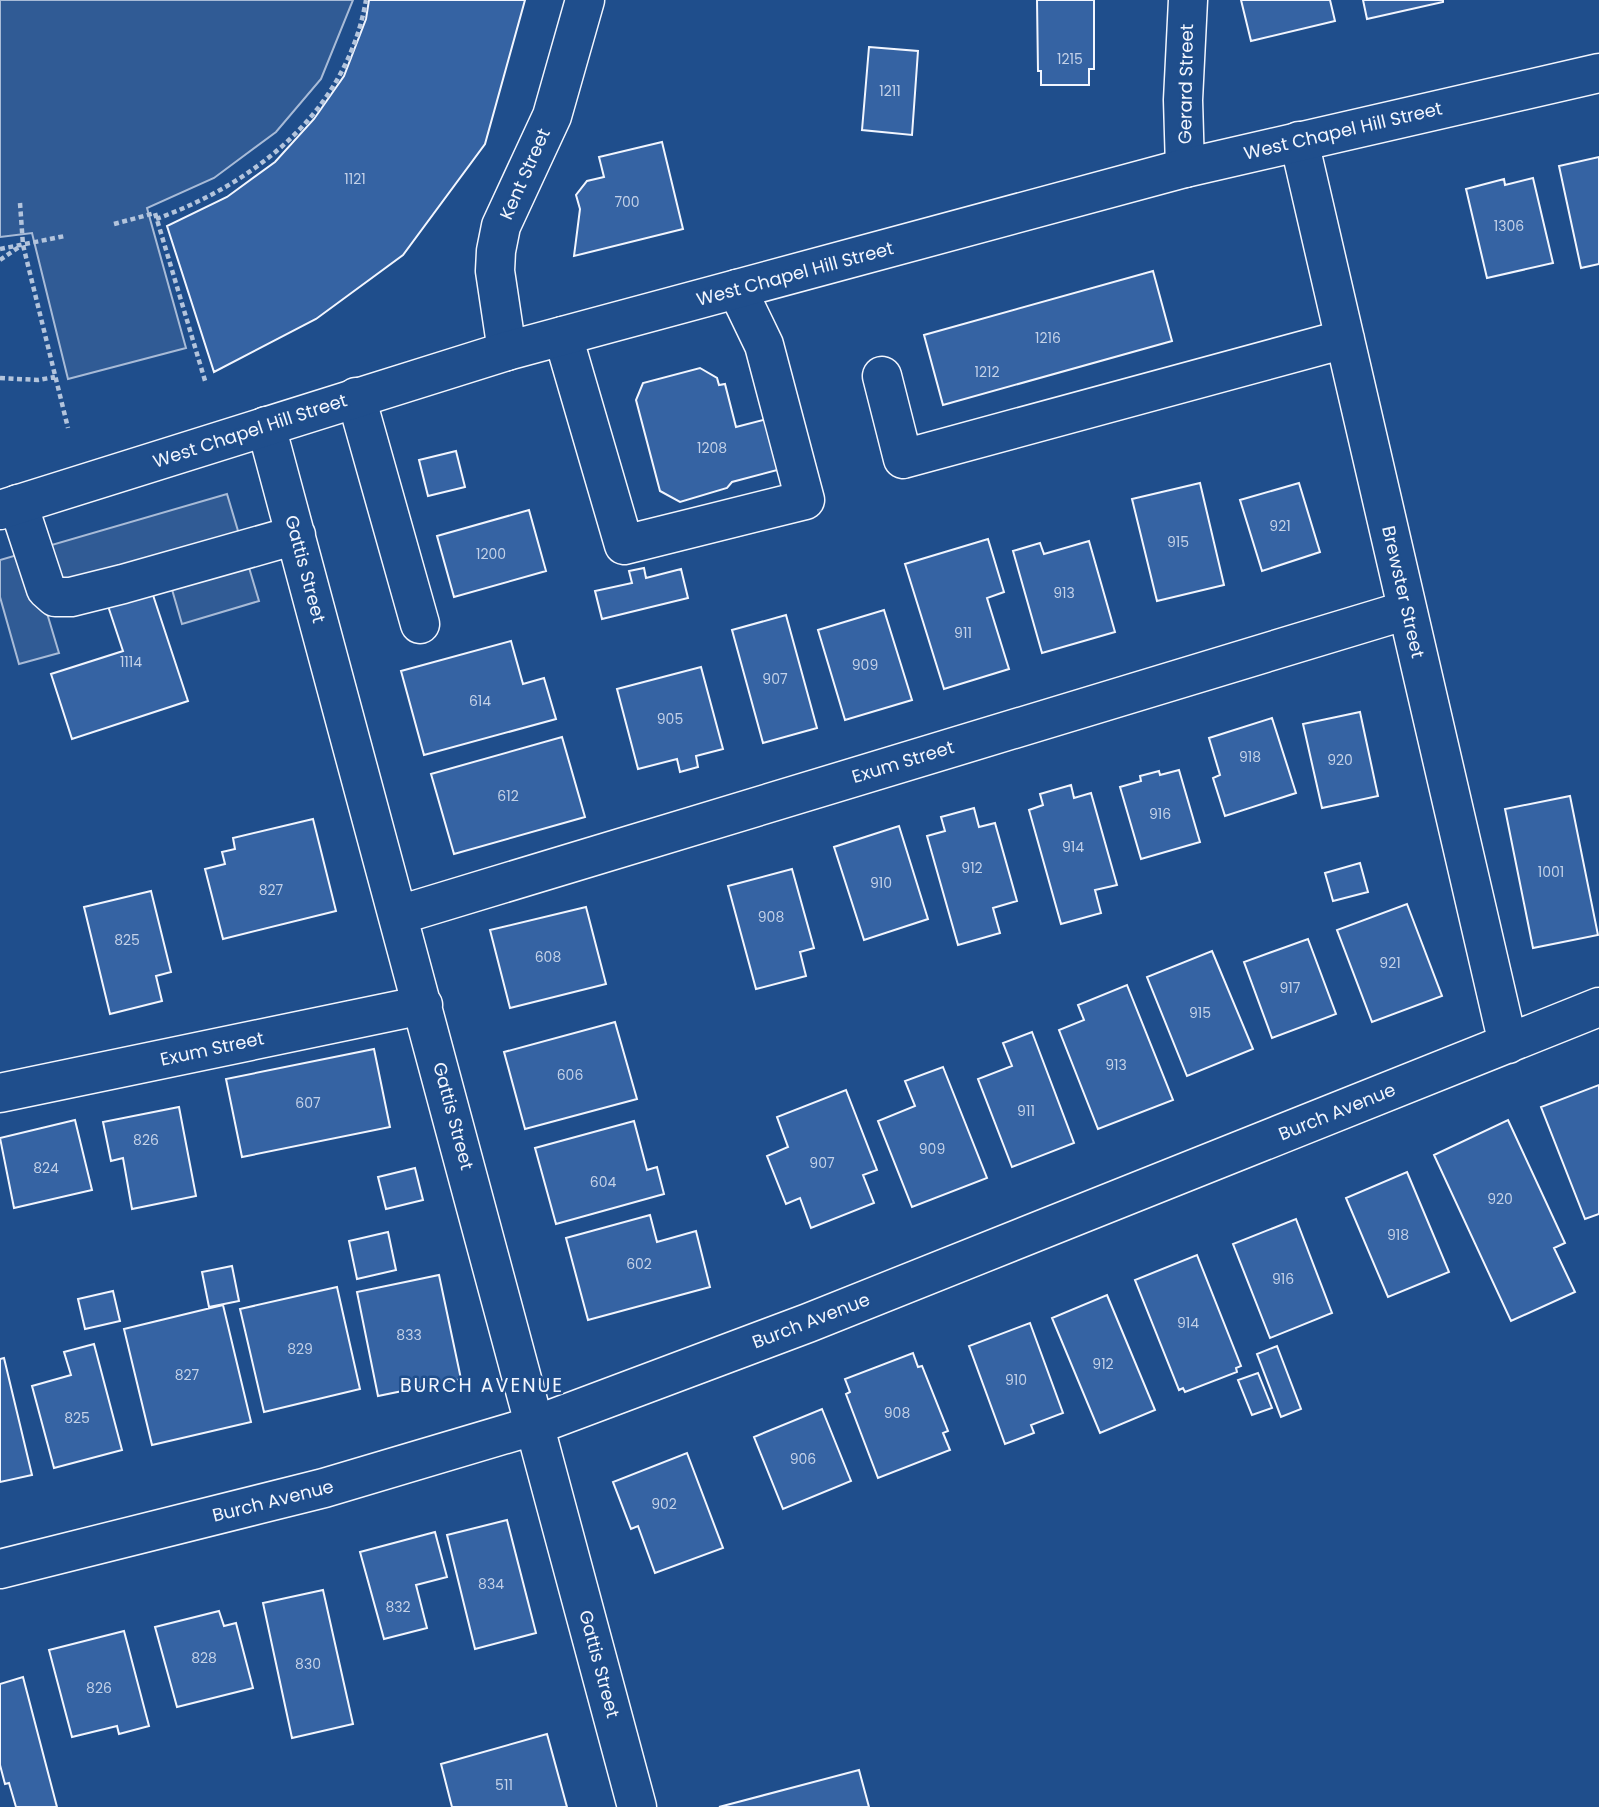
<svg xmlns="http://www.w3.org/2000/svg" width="1599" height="1807" viewBox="0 0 1599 1807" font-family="Poppins,sans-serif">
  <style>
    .parking { fill: #305b95; stroke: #a8bbd7; stroke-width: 2 }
    .building { fill: #3563a3; stroke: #f2f6ff; stroke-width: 2 }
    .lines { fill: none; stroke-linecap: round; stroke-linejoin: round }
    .minor-casing { stroke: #f2f6ff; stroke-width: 41 }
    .major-casing { stroke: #f2f6ff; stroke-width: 41 }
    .path { stroke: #b3c4dc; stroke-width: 4.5; stroke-dasharray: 5 3.5; stroke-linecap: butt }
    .minor { stroke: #1f4e8c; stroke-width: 38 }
    .major { stroke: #1f4e8c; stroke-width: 38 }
    .labels { text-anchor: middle; stroke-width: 5; stroke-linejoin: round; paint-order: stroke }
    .number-label { font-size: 14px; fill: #c3d1e8 }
    .street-label { font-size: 18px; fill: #f2f6ff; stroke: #1f4e8c }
    .neighbourhood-label { font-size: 19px; letter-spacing: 2px; fill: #f2f6ff; stroke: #1f4e8c }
  </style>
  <rect width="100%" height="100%" fill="#1f4e8c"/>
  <path class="parking" d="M0,0h353l-32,79 -45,53 -62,46 -67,30 39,140 -118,31 -36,-146 -32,4z
    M227,494l32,107 -77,23 -20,-69 -122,35 19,63 -40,11 -19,-67v-37z"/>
  <path class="building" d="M369,0h156l-40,144 -82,111 -87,64 -102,53 -47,-146 60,-29 48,-35 39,-43 30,-43 22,-57z
    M1037,0h57v69h-5v16h-48v-14h-3z
    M1241,0h89l5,21 -84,20z
    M1363,0h80v2l-76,17z
    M869,47l49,4 -6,84 -50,-5z
    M662,142l21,87 -109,27 6,-47 -4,-14 11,-14 17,-4 -5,-20z
    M1599,157v107l-18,4 -22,-102z
    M1533,178l20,85 -66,15 -21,-89 38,-10 1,6z
    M1153,271l19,70 -229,64 -19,-70z
    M700,368l17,10 2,7 6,-1 11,43 31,-8 14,50 -49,13 -5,6 -47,14 -20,-11 -24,-91 7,-17z
    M456,451l9,36 -37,9 -9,-36z
    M1200,483l24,102 -67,16 -25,-102z
    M1299,483l21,69 -58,19 -22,-71z
    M529,510l17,61 -92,26 -17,-61z
    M988,539l16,53 -17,6 22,71 -65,20 -39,-125z
    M1089,541l26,91 -73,21 -29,-102 27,-8 4,11z
    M644,568l2,10 35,-9 7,29 -86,21 -7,-28 37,-8 -3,-12z
    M152,592l36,109 -116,38 -21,-65 72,-23 -15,-45z
    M884,610l28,90 -67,20 -27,-90z
    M786,615l31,113 -54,15 -31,-113z
    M511,641l12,43 21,-6 12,41 -132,36 -23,-84z
    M701,667l22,82 -27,7 2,11 -18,5 -3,-13 -39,10 -21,-80z
    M1360,712l18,84 -56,12 -19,-84z
    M1272,718l24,75 -71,23 -12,-38 7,-3 -11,-37z
    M562,737l23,80 -131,37 -23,-80z
    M1179,770l21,72 -59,17 -21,-72 21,-6 -1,-5 19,-5 1,4z
    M1071,785l3,13 17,-5 26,92 -22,5 6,23 -40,11 -32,-114 14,-5 -3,-11z
    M1570,796l28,139 -65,13 -28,-139z
    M974,808l5,19 16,-4 22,78 -24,7 7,25 -42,12 -31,-109 18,-5 -4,-14z
    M313,819l23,92 -113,28 -18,-70 20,-5 -3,-12 13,-3 -2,-11z
    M899,826l29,93 -64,21 -30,-93z
    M1360,863l8,29 -35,9 -8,-28z
    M792,869l22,79 -14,4 6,24 -50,13 -28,-103z
    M151,891l20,81 -15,4 6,25 -52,13 -26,-107z
    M1407,904l35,92 -70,26 -35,-92z
    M586,907l20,77 -96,24 -20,-78z
    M1308,939l28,75 -64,24 -28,-76z
    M1212,951l41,98 -66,27 -40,-99z
    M1127,985l46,115 -75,29 -39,-99 25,-10 -6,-15z
    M615,1022l22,77 -112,30 -21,-77z
    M1032,1032l42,111 -62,24 -34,-88 34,-13 -9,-23z
    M374,1049l16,78 -148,30 -16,-78z
    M943,1067l44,111 -75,29 -34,-86 37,-15 -10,-25z
    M1599,1085v129l-14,5 -44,-112z
    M846,1090l31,80 -14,5 11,28 -63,25 -11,-30 -14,6 -19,-48 21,-9 -11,-30z
    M179,1107l17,89 -64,13 -9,-51 -12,3 -8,-39z
    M75,1120l17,70 -78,18 -14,-70z
    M1508,1120l57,123 -11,5 21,44 -64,29 -77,-166z
    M634,1121l13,49 10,-3 7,27 -108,30 -21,-76z
    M415,1168l8,32 -37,9 -8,-32z
    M1407,1172l42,100 -61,25 -42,-99z
    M650,1215l7,27 39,-11 14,56 -122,33 -22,-82z
    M1296,1219l36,94 -62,25 -37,-94z
    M388,1232l8,38 -39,9 -8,-38z
    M1197,1255l44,111 -5,2 1,4 -52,20 -2,-4 -4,2 -44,-110z
    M232,1266l7,35 -30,6 -7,-35z
    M439,1275l22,104 -83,17 -21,-104z
    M337,1287l23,102 -96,23 -24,-103z
    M113,1291l7,30 -35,8 -7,-30z
    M1107,1295l48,115 -55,23 -48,-115z
    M223,1305l28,117 -99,23 -28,-116z
    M1030,1323l33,90 -32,12 3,8 -29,11 -36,-98z
    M94,1344l28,106 -68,18 -22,-82 39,-11 -7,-23z
    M1277,1346l24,63 -20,8 -24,-63z
    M913,1353l5,14 4,-1 26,65 -5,2 7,17 -72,28 -32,-84 4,-2 -5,-13z
    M4,1358l28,117 -32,7v-123z
    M1258,1373l14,35 -20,7 -14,-35z
    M822,1409l29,72 -68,28 -29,-72z
    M687,1453l36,95 -68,25 -17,-47 -7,3 -18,-47z
    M507,1520l29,113 -61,16 -28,-114z
    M435,1532l12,45 -31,8 11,43 -43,11 -24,-87z
    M323,1590l30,134 -61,14 -29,-135z
    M219,1611l5,15 12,-3 17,65 -76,19 -22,-80z
    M124,1631l25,95 -30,8 -2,-8 -45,11 -23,-87z
    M23,1677l34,130h-41l-7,-24 -4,1 -5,-19v-81z
    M547,1734l20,73h-115l-11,-43z
    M859,1770l10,37h-150z"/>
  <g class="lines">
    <g class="minor-casing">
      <path id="minor" d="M1299,141l209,903
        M1185,168l-2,-68 5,-100
        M563,336l61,209 181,-45 -41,-155 -27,-56
        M507,351l-12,-80 1,-20 5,-25 51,-110 33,-116
        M882,376l21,83 442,-120
        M356,397l64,227
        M266,426l371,1381
        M18,504l28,85 9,8h16l52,-13 173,-49
        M399,915l1008,-305
        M0,1093l423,-88
        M0,1569l324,-81 212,-63 272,-102 791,-316"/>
    </g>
    <g class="major-casing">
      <path id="major" d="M0,510l507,-159 678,-183 414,-95"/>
    </g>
    <path class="path" d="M20,203l3,42 45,183
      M156,219c100,-36 191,-108 210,-219
      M114,224l41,-11 51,171
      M0,249l65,-13
      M0,260l19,-13
      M0,378l38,2 17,-3"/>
    <use href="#minor" class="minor"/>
    <use href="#major" class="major"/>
  </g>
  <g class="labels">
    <g class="number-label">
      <text x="1070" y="64">1215</text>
      <text x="890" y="96">1211</text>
      <text x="355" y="184">1121</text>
      <text x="627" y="207">700</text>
      <text x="1509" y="231">1306</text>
      <text x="1048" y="343">1216</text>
      <text x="987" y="377">1212</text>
      <text x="712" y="453">1208</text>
      <text x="1280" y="531">921</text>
      <text x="1178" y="547">915</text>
      <text x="491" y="559">1200</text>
      <text x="1064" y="598">913</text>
      <text x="963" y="638">911</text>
      <text x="131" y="667">1114</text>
      <text x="865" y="670">909</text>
      <text x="775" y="684">907</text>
      <text x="480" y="706">614</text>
      <text x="670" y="724">905</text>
      <text x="1250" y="762">918</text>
      <text x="1340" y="765">920</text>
      <text x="508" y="801">612</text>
      <text x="1160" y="819">916</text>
      <text x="1073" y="852">914</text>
      <text x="972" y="873">912</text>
      <text x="1551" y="877">1001</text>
      <text x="881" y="888">910</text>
      <text x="271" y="895">827</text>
      <text x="771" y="922">908</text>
      <text x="127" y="945">825</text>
      <text x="548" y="962">608</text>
      <text x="1390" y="968">921</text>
      <text x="1290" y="993">917</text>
      <text x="1200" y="1018">915</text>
      <text x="1116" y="1070">913</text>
      <text x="570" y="1080">606</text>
      <text x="308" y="1108">607</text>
      <text x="1026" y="1116">911</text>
      <text x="146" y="1145">826</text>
      <text x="932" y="1154">909</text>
      <text x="822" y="1168">907</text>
      <text x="46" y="1173">824</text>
      <text x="603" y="1187">604</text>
      <text x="1500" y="1204">920</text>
      <text x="1398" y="1240">918</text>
      <text x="639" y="1269">602</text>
      <text x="1283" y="1284">916</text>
      <text x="1188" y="1328">914</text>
      <text x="409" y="1340">833</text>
      <text x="300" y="1354">829</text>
      <text x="1103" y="1369">912</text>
      <text x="187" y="1380">827</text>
      <text x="1016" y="1385">910</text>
      <text x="897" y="1418">908</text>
      <text x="77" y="1423">825</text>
      <text x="803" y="1464">906</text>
      <text x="664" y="1509">902</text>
      <text x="491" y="1589">834</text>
      <text x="398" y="1612">832</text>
      <text x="204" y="1663">828</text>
      <text x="308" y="1669">830</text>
      <text x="99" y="1693">826</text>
      <text x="504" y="1790">511</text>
    </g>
    <g class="street-label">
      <text transform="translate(1186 84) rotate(-89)" y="6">Gerard Street</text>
      <text transform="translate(1343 131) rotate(-13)" y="6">West Chapel Hill Street</text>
      <text transform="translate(525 174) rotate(-66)" y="6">Kent Street</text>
      <text transform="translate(795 274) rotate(-15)" y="6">West Chapel Hill Street</text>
      <text transform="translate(250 431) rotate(-18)" y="6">West Chapel Hill Street</text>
      <text transform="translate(305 569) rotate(75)" y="6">Gattis Street</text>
      <text transform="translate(1403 592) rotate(77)" y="6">Brewster Street</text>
      <text transform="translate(903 762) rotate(-17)" y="6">Exum Street</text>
      <text transform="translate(212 1049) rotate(-12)" y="6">Exum Street</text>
      <text transform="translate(1337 1112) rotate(-22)" y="6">Burch Avenue</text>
      <text transform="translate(453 1116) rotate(75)" y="6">Gattis Street</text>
      <text transform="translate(811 1321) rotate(-21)" y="6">Burch Avenue</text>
      <text transform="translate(273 1501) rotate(-14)" y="6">Burch Avenue</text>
      <text transform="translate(599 1664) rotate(75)" y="6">Gattis Street</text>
    </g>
    <g class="neighbourhood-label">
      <text x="482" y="1392">BURCH AVENUE</text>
    </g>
  </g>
</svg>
